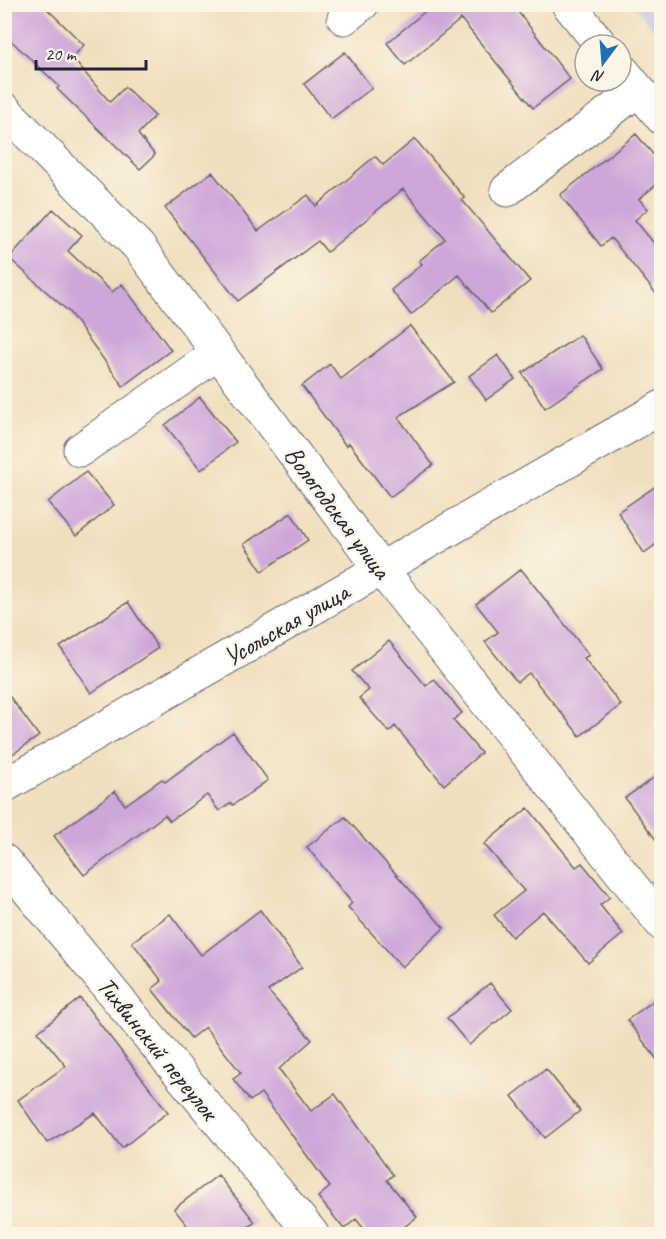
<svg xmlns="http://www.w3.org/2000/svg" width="666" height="1239" viewBox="0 0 666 1239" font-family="Caveat,sans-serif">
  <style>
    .industrial { fill: #bec3dd }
    .building { fill: #cea7da }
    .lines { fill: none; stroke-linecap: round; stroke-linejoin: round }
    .minor-casing { stroke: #6a6469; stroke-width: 35 }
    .minor { stroke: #fff; stroke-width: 33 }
    .labels { text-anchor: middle; stroke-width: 4.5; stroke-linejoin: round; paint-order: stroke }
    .street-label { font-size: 26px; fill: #22223b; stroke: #fcf5e5 }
  </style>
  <rect width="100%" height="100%" fill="#fcf5e5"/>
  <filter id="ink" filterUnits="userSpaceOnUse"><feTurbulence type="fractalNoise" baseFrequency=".0167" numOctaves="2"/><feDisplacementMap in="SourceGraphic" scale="12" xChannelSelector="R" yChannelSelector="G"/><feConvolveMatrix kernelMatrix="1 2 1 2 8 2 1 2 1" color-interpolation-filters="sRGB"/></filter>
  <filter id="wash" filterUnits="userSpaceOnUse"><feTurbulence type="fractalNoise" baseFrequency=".008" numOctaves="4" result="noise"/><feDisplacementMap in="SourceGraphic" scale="24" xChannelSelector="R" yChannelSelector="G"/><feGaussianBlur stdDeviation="1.35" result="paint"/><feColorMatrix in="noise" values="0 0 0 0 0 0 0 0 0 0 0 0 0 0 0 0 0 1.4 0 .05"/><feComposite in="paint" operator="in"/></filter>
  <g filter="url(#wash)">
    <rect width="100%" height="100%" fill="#f0dfbe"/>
    <path class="industrial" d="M633,5h28v33z"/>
    <g id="blocks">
      <path class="building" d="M4,4h38l42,41 -12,13 38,44 15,-15 30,29 -17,18 17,21 -15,14 -83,-80 2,-3 -55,-52z
        M434,4h78l58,75 -37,29 -72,-89 -56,46 -18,-22z
        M345,52l27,36 -41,31 -27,-35z
        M636,134l26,31v15l-23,19 9,10 -13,11 27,33v48l-51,-63 -10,8 -41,-51z
        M415,139l50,59 -3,2 68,81 -39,32 -32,-38 -48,40 -20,-25 31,-26 -3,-3 26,-22 -42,-50 -76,63 -9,-11 -80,60 -73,-93 47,-36 46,59 50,-36 8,11 59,-50 8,9z
        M53,209l29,26 -14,16 44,41 10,-8 49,66 -48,36 -54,-74 -60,-54z
        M410,326l44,56 -56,35 35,48 -43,32 -41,-54 -3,3 -44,-60 28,-22 11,15z
        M580,335l23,34 -58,39 -23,-35z
        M498,355l17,24 -29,21 -17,-24z
        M200,397l36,45 -35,28 -36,-45z
        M86,472l28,33 -38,31 -28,-34z
        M662,482v58l-18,13 -26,-41z
        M291,513l17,27 -46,31 -18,-27z
        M521,569l68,86 -5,3 37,47 -41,31 -51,-63 -12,9 -32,-40 13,-10 -22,-28z
        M128,602l30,46 -67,45 -31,-46z
        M389,641l37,45 8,-7 28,34 -9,7 28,33 -37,32 -49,-59 -6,6 -30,-34 10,-8 -17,-19z
        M4,689l35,47 -35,24z
        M233,732l35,48 -35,25 -2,-2 -12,8 -12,-16 -37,26 -5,-6 -81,60 -30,-39 61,-45 10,14 37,-26 3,3z
        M662,772v76l-37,-50z
        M528,808l48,59 6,-4 28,34 -10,8 23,29 -35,29 -45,-52 -31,26 -18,-22 30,-24 -40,-47z
        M345,817l99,111 -42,39 -54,-60 4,-4 -45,-56z
        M260,910l42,57 -34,24 44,49 -33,29 32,42 24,-17 58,81 -6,5 30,37 -22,17h-27l-12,-15 -12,10 -26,-32 12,-10 -69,-94 -11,8 -17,-22 8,-6 -36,-46 -14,11 -39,-49 10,-8 -30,-39 38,-28 31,41z
        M490,983l22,26 -43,36 -22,-27z
        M662,995v71l-35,-46z
        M80,998l88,114 -46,36 -27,-35 -48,30 -29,-43 48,-34 -28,-34z
        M546,1069l34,42 -35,27 -33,-42z
        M218,1175l37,47 -16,12h-45l-20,-25z"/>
    </g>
  </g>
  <g filter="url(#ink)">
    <use href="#blocks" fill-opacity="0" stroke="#6a6469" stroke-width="1.5"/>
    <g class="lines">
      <g class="minor-casing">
        <path id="minor" d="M568,4l33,41
          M344,18l18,-14
          M621,69l41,49
          M4,109l134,137 243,323 281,355
          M507,190l131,-100
          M80,450l138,-97
          M4,786l658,-379
          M4,861l308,373"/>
      </g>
      <use href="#minor" class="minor"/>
    </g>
  </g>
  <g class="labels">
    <g class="street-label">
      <text transform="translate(338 512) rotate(53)" y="9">Вологодская улица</text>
      <text transform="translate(286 624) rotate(-30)" y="9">Усольская улица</text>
      <text transform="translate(158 1048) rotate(51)" y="9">Тихвинский переулок</text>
    </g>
  </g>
  <rect width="666" height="1239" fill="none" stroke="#fcf5e5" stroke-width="24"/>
  <g transform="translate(603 63) rotate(196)"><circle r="28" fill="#fcf5e5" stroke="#a5a1a1" stroke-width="1.5"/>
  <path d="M0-4.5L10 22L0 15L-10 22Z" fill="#1f6fb2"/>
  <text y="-9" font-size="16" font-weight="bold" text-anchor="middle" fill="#22223b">N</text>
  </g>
  <path d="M36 60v9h110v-9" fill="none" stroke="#22223b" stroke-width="3"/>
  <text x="45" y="60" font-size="18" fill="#22223b" stroke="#fcf5e5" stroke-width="4.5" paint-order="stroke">20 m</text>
</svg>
